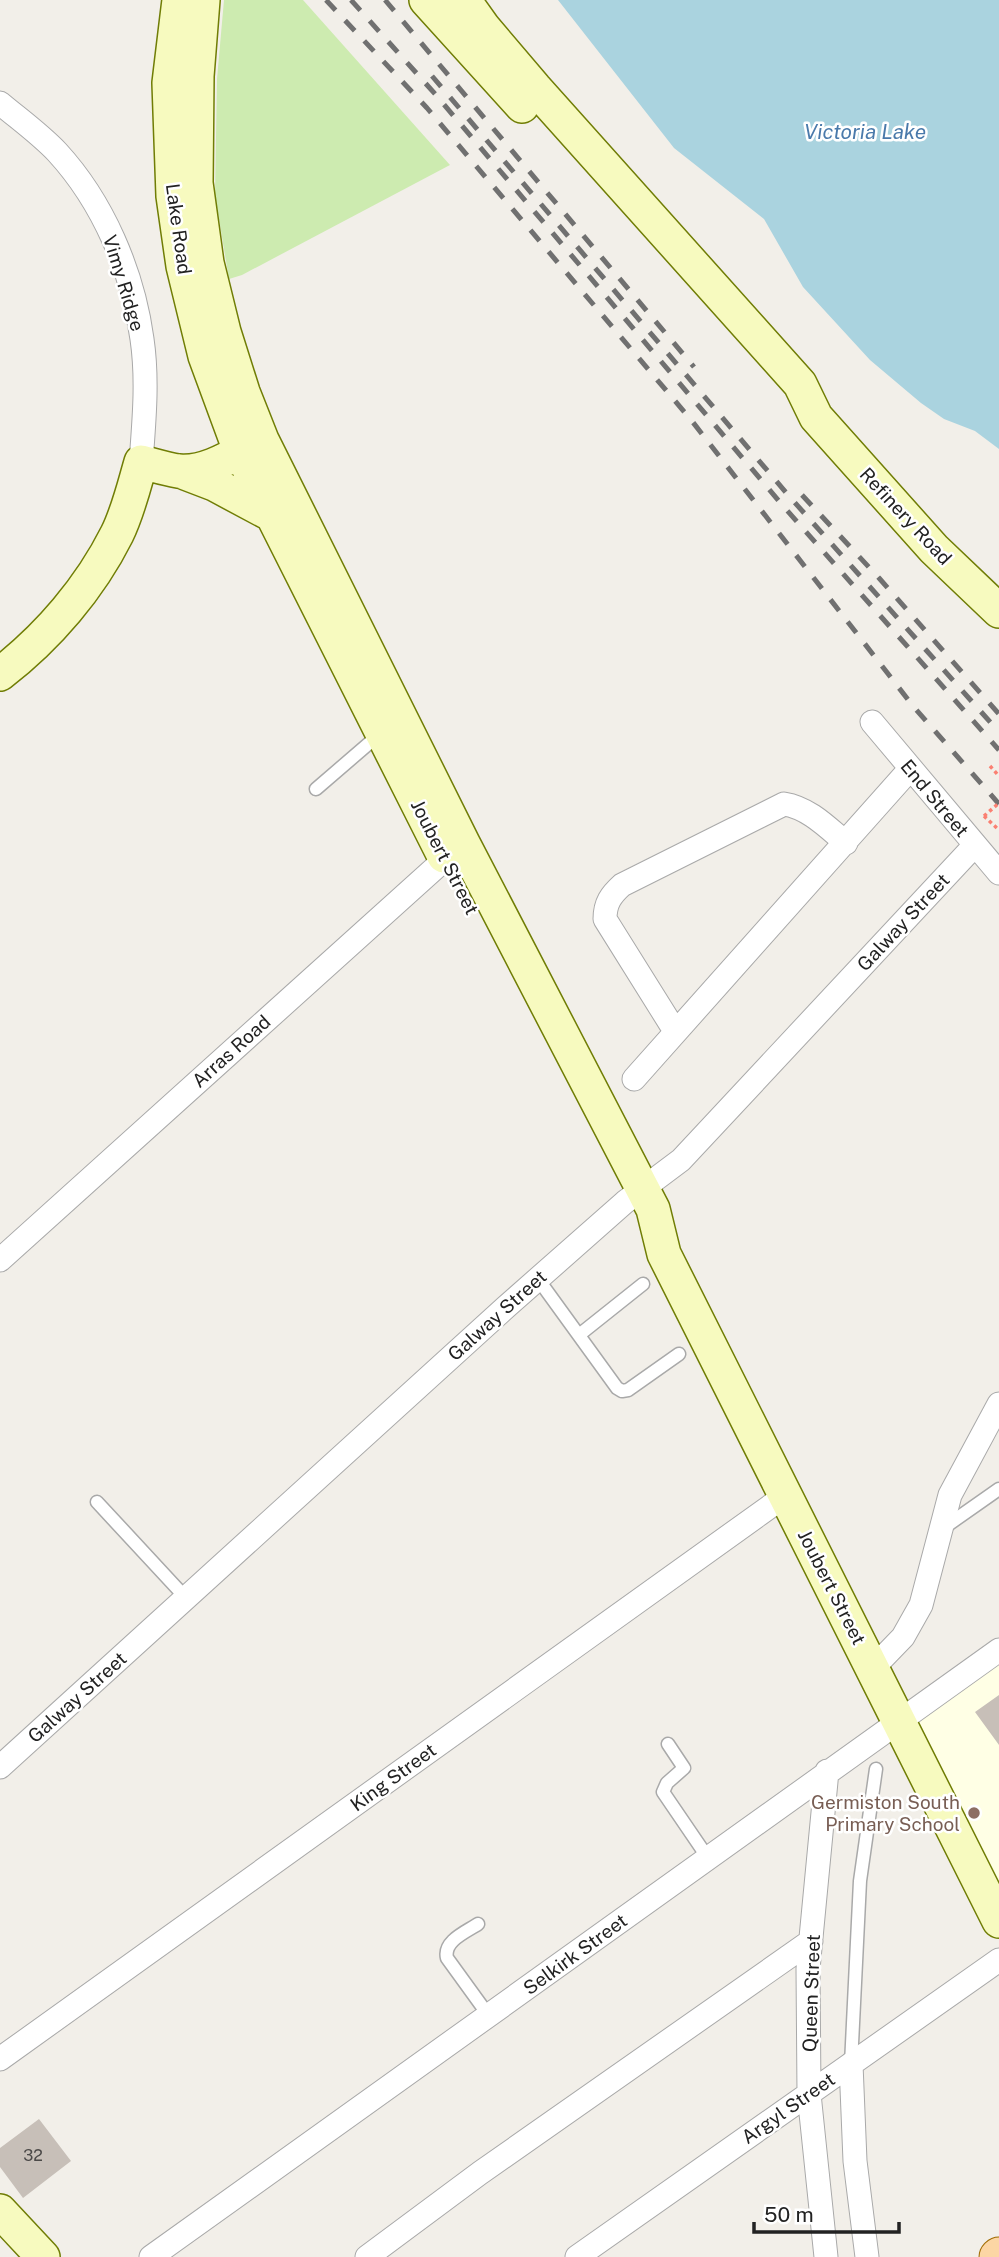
<svg xmlns="http://www.w3.org/2000/svg" width="999" height="2257" viewBox="0 0 999 2257" font-family="'Public Sans',sans-serif">
  <style>
    .education { fill: #ffffe5 }
    .grass { fill: #cdebb0 }
    .water { fill: #aad3df }
    .building { fill: #c7bfb8 }
    .lines { fill: none; stroke-linecap: round; stroke-linejoin: round }
    .service-casing { stroke: #a9a9a9; stroke-width: 15 }
    .minor-casing { stroke: #a9a9a9; stroke-width: 25 }
    .secondary-casing { stroke: #707d05; stroke-width: 36 }
    .primary-casing { stroke: #a06b00; stroke-width: 39 }
    .path { stroke: #fa8072; stroke-width: 3.5; stroke-dasharray: 3.5 3.5; stroke-linecap: butt }
    .service { stroke: #fff; stroke-width: 12 }
    .minor { stroke: #fff; stroke-width: 23 }
    .secondary { stroke: #f7fabf; stroke-width: 33 }
    .primary { stroke: #fcd6a4; stroke-width: 37 }
    .rail { stroke: #707070; stroke-width: 5; stroke-dasharray: 14 14; stroke-linecap: butt }
    .path-bridge { stroke: #fa8072; stroke-width: 3.5; stroke-dasharray: 3.5 3.5; stroke-linecap: butt }
    .education-dot { fill: #8d6e63; stroke: #fff; stroke-width: 2.5 }
    .labels { text-anchor: middle; stroke-width: 5; stroke-linejoin: round; paint-order: stroke }
    .number-label { font-size: 16px; fill: #4b4948 }
    .street-label { font-size: 19px; fill: #222; stroke: #fff }
    .education-label { font-size: 19px; fill: #785e54; stroke: #fff; text-anchor: end }
    .water-label { font-size: 21px; font-style: italic; fill: #4a7aab; stroke: #fff }
  </style>
  <rect width="100%" height="100%" fill="#f2efe9"/>
  <path class="education" d="M999,1641v272l-101,-200z"/>
  <path class="grass" d="M224,0h79l147,165 -208,110 -13,4 -14,-84 2,-116z"/>
  <path class="water" d="M558,0h441v449l-24,-18 -31,-12 -23,-16 -51,-43 -67,-73 -39,-68 -90,-71z"/>
  <path class="building" d="M999,1695v50l-24,-33z
    M39,2119l32,42 -48,37 -23,-31v-19z"/>
  <g class="lines">
    <g class="service-casing">
      <path id="service" d="M316,789l65,-56
        M538,1279l79,109 5,3 6,-1 51,-36
        M579,1335l64,-51
        M97,1502l89,96
        M942,1529l57,-40
        M668,1744l16,24 -17,15 -4,9 45,66
        M478,1924c-12,8 -35,17 -31,34l42,58
        M851,2064l9,-183 16,-112"/>
    </g>
    <g class="minor-casing">
      <path id="minor" d="M0,103c19,16 40,31 57,49 46,50 76,120 85,187 6,41 2,82 -1,123
        M872,722l127,151
        M675,1031l-70,-112c0,-16 6,-24 17,-34l162,-81c25,4 43,23 62,39
        M634,1079l276,-310
        M0,1260l455,-410
        M873,1668l30,-31 18,-32 29,-110 49,-91
        M0,1767l506,-460 119,-105 56,-42 294,-315
        M0,2059l786,-564
        M851,2064l4,97 12,96
        M151,2257l848,-607
        M367,2257l113,-84 331,-232
        M577,2257l422,-297
        M826,2257l-17,-163 -1,-125 19,-198"/>
    </g>
    <g class="secondary-casing">
      <path id="secondary" d="M179,0l-10,83 4,113 10,70 22,90 35,95 204,405
        M203,0l-6,76 -1,107 11,80 17,69 19,60 19,48 201,403 190,366 11,45 335,667
        M426,0l96,106
        M464,0l20,28 51,60 265,296 16,33 118,132 65,62
        M180,471l34,13 58,31
        M0,674c48,-37 90,-86 117,-140 11,-22 17,-48 24,-72 12,3 25,7 37,9 29,3 57,-17 82,-30
        M0,2211l43,46"/>
    </g>
    <g class="primary-casing">
      <path id="primary" d="M998,2257l1,-1"/>
    </g>
    <path class="path" d="M990,766l9,10
      M984,816l15,14"/>
    <use href="#service" class="service"/>
    <use href="#minor" class="minor"/>
    <use href="#secondary" class="secondary"/>
    <use href="#primary" class="primary"/>
    <path class="rail" d="M326,0l101,108 265,313 221,285 86,98
      M351,0l85,95 348,412 215,243
      M385,0l309,367
      M432,76l357,420 210,236
      M802,495l77,83 120,136"/>
    <path class="path-bridge" d="M984,816l15,-13"/>
  </g>
  <circle class="education-dot" cx="974" cy="1813" r="7"/>
  <g class="labels">
    <g class="number-label">
      <text x="33" y="2161">32</text>
    </g>
    <g class="street-label">
      <text transform="translate(179 229) rotate(82)" y="7">Lake Road</text>
      <text transform="translate(124 283) rotate(73)" y="7">Vimy Ridge</text>
      <text transform="translate(906 516) rotate(47)" y="7">Refinery Road</text>
      <text transform="translate(935 798) rotate(50)" y="7">End Street</text>
      <text transform="translate(445 857) rotate(63)" y="7">Joubert Street</text>
      <text transform="translate(903 922) rotate(-47)" y="7">Galway Street</text>
      <text transform="translate(231 1051) rotate(-42)" y="7">Arras Road</text>
      <text transform="translate(497 1315) rotate(-42)" y="7">Galway Street</text>
      <text transform="translate(832 1587) rotate(63)" y="7">Joubert Street</text>
      <text transform="translate(77 1697) rotate(-42)" y="7">Galway Street</text>
      <text transform="translate(393 1777) rotate(-36)" y="7">King Street</text>
      <text transform="translate(575 1954) rotate(-36)" y="7">Selkirk Street</text>
      <text transform="translate(811 1993) rotate(-88)" y="7">Queen Street</text>
      <text transform="translate(788 2108) rotate(-35)" y="7">Argyl Street</text>
    </g>
    <g class="education-label">
      <text x="960" y="1809">Germiston South<tspan x="960" dy="22">Primary School</tspan></text>
    </g>
    <g class="water-label">
      <text x="865" y="139">Victoria Lake</text>
    </g>
  </g>
  <path d="M754 2222v10h145v-10" fill="none" stroke="#222222" stroke-width="3.5"/>
  <text x="764" y="2222" font-size="21" fill="#222222" stroke="#ffffff" stroke-width="5" paint-order="stroke">50 m</text>
</svg>
